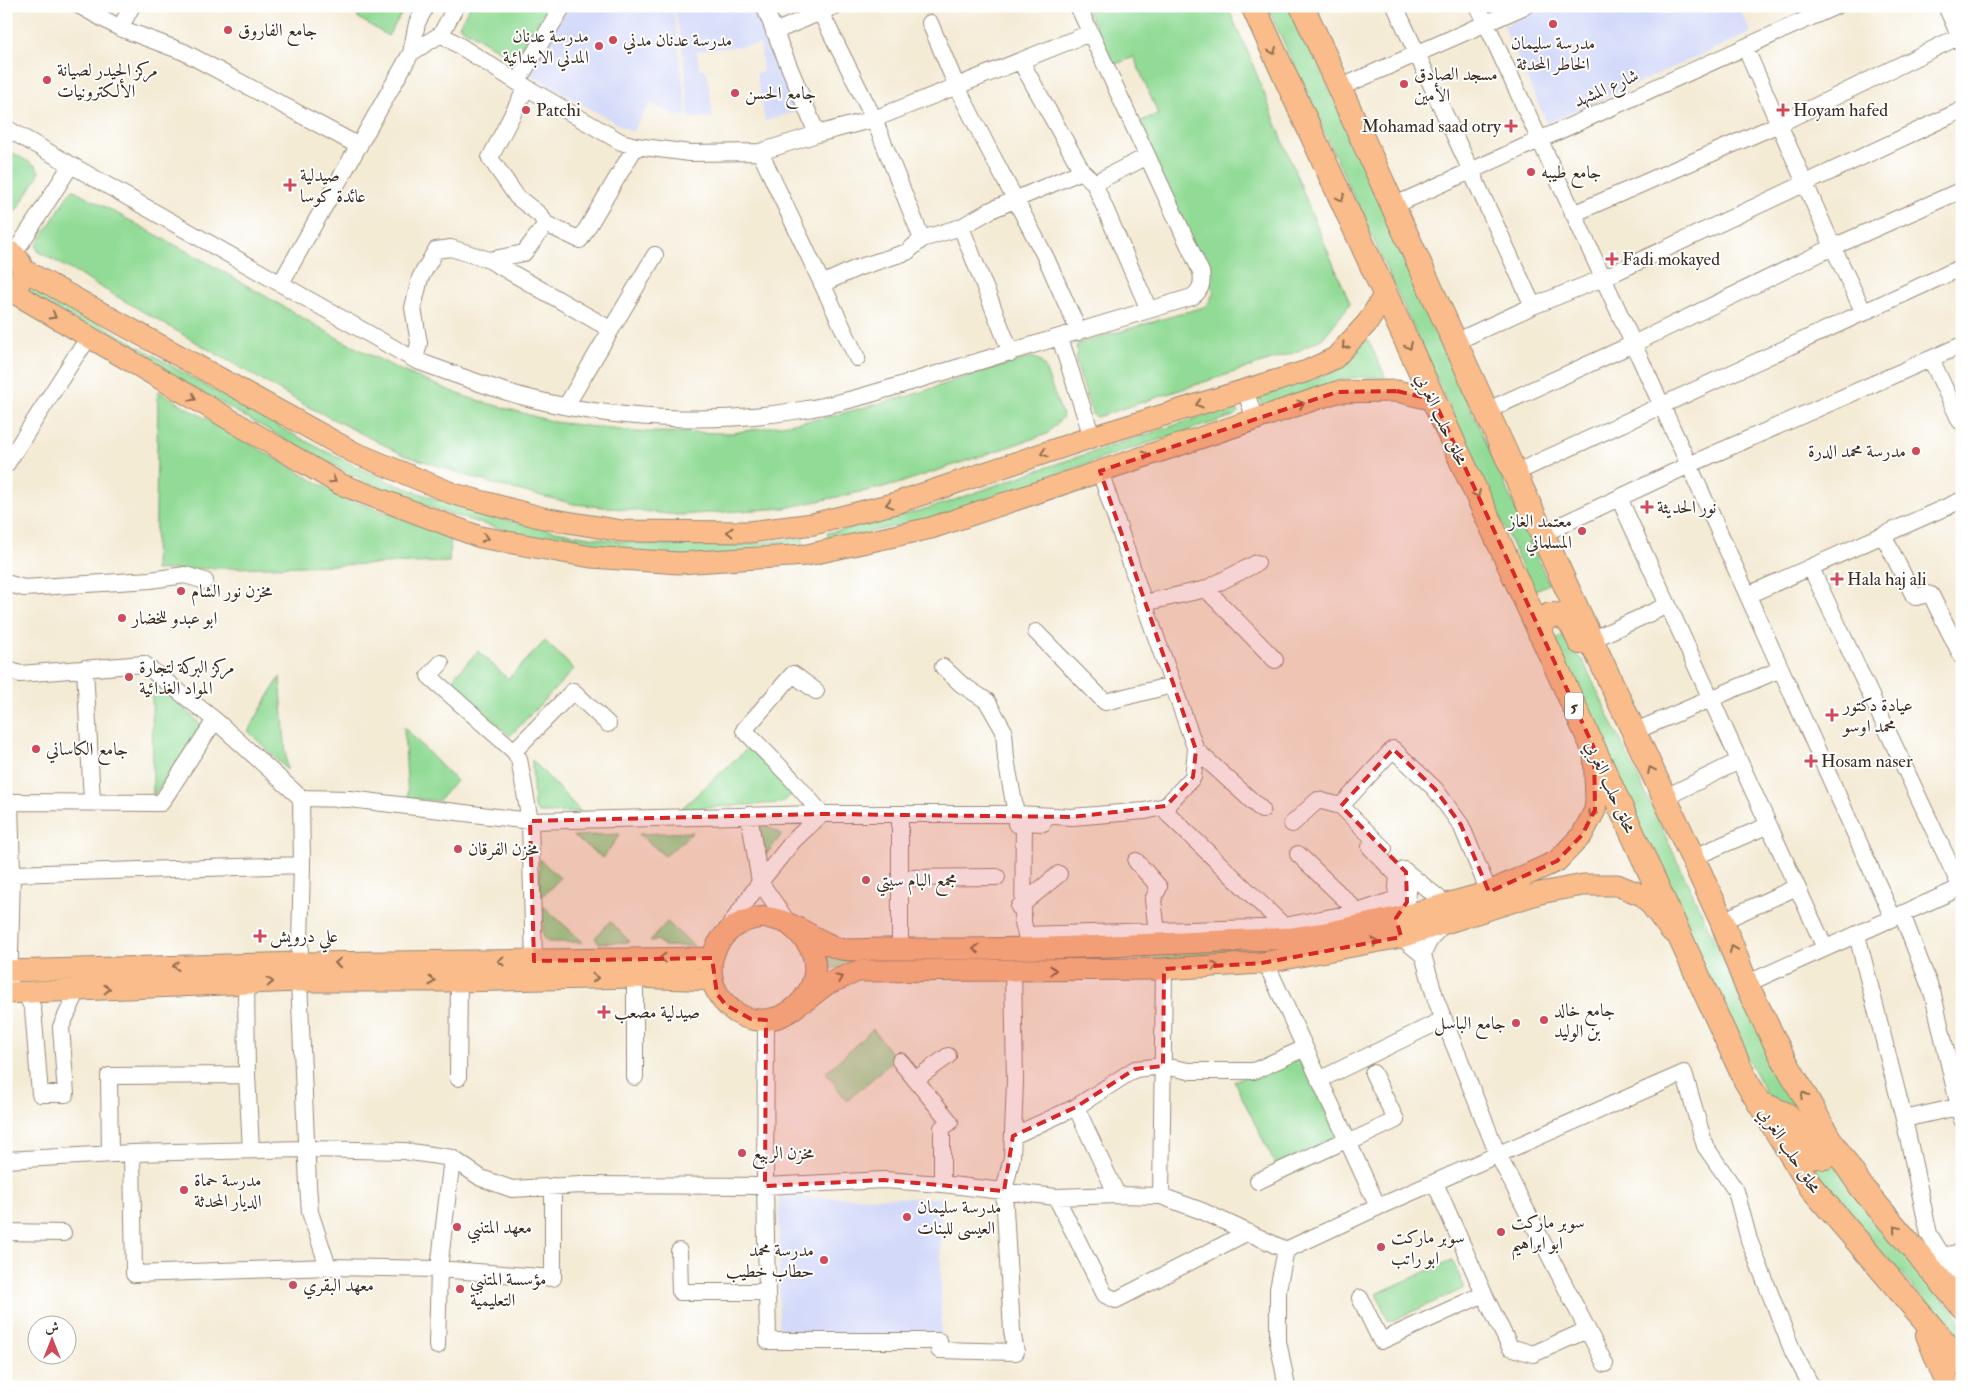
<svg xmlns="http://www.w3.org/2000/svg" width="1968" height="1393" viewBox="0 0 1968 1393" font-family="'IM FELL Double Pica',Amiri,serif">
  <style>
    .built { fill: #d3d9f9 }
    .green { fill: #92db96; stroke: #66825a }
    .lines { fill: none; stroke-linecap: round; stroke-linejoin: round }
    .minor-casing { stroke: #988a7a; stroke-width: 18 }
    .major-casing { stroke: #988a7a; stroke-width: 23 }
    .highway-casing { stroke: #988a7a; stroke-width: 26 }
    .minor { stroke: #fff; stroke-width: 16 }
    .major { stroke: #f9bc8a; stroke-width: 21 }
    .highway { stroke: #f9bc8a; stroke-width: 24 }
    .oneway { stroke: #906c4f }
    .marked { fill: #d62828; fill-opacity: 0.2; stroke: #d62828; stroke-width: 4; stroke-dasharray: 10 6; stroke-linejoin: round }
    .poi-dot { fill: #d1495b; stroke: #fff; stroke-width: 2 }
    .labels { text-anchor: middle; stroke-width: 4; stroke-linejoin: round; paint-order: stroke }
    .shield { fill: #fff; stroke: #766a62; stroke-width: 1 }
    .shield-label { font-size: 16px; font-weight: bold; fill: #3b2a1e }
    .poi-label { font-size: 18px; fill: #3b2a1e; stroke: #fff; text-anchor: start }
    .street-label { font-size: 18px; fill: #3b2a1e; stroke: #fff }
  </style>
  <rect width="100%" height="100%" fill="#fff"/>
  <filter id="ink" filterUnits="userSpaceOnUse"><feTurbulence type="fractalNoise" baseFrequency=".02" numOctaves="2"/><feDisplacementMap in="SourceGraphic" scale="10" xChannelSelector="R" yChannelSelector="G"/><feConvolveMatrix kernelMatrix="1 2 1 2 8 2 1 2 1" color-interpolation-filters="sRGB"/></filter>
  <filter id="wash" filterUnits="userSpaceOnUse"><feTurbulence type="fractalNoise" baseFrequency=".0096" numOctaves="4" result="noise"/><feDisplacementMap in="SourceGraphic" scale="20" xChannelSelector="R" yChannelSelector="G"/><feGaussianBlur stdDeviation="1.12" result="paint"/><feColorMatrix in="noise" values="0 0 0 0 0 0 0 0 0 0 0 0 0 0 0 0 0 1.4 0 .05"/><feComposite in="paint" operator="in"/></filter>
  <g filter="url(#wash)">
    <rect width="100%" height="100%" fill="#f4ebd5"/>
    <path class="built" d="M569,6h104l14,109 -10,2 -26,-14 -19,29 -105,-59z
      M674,6h83l45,104 -37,11 -9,-48 7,-2 -3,-27 -63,7 2,17 8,3 6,46 -24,1 -6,-66z
      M1547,6h191l13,27 -204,90 -44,-97z
      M779,1197l162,1v137l-162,1z"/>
    <path class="green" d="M363,6h43l-18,30 -31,-19z
      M470,6h80l5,3 -32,56 -64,-39z
      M1085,6h142l20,44 64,162 39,91 -4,6 -23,29 -27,14 -199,65 -5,-3 -16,-52 1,-18 130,-38 7,-14 -77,-169 21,-9 -24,-57 -21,8z
      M1267,6h25l257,578 -16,7z
      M6,149l30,17 3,6 -2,6 -31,48z
      M74,190l134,73 133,77 59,30 66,27 88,25 82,10 97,1 91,-15 88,-23 72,-24 48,-14 7,3 5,6 19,51 -16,17 -153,51 -109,23 -107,7 -104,-11 -81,-20 -91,-30 -97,-49 -267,-154 -2,-5 34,-54z
      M28,281c112,65 223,136 340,191 33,16 68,27 103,38 107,32 221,46 332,27v9l-111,11 -106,-8 -66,-14 -77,-23 -64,-24 -70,-35 -287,-163z
      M1367,338l19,40 -25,-1 -17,2 -81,27 -5,-9 78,-26 8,-6z
      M158,391l186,107 107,36 -2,28 -294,8z
      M1230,407h6l2,5 -4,4 -116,37 -184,65 -105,23 -2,-8 51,-11 68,-19 104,-37z
      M1564,635l7,14 12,12 153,325 83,155 -53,-47 -32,-61 -181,-393z
      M545,641l29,28 -64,67 -59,-56 27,-29 30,28z
      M152,677l51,50 -50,69z
      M280,677l7,93 -39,-39z
      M404,727l52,54 -18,20 -30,-3z
      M749,747l47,44 -14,12 -101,6z
      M532,760l49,52 -43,1 -4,-6z
      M759,822l23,12 -20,26z
      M693,832l-28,24 -26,-22z
      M620,834l-17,24 -30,-22z
      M539,859l21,19 -19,20z
      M543,906l40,36h-34l-6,-4z
      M610,921l20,21 -31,1 -4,-5z
      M667,922l27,24h-30l-7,-6 -7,1z
      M1323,939l-78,18 -417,11v-12l27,5 317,-8z
      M873,1029l22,30 -48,42 -21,-29z
      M1299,1053l40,83 -63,30 -42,-85z
      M1785,1127l47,35 77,98 53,61v22l-112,-127z
      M1452,1260l13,28 -76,34 -13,-28z"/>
  </g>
  <g filter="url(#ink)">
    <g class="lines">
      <g class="minor-casing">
        <path id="minor" d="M80,6l40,22 64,24 175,94
          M764,6l53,128
          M1395,6l138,300
          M1477,6l9,17 203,442 204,453
          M1946,6l16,36
          M821,13l53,106 48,120
          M930,23l27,64 28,55 61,116 33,74
          M120,28l12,-22
          M774,32l61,-26
          M441,34l76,48 104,60 15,4 54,7 70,-1 57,-18 57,-15 216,-86
          M1745,47l88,200 31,66
          M411,53l30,-19 15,-28
          M1021,62l61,109 12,12 55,127
          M517,82l46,-76
          M526,88l-36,70 27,39 23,18 6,9
          M1339,88l186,-82
          M6,128l409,232c35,13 70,26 106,36 87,24 191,29 280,14 47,-7 91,-23 136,-36 85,-25 170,-51 255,-77 9,-6 11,-14 9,-25l-123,-266
          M760,152l97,206
          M1094,183l52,-26
          M1393,206l443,-200
          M1573,214l206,-90 183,-89
          M961,227l50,126
          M14,254l57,-89
          M489,260l121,69
          M281,283l130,-230 6,-30 9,-17
          M822,284l35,-16 50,-16 15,-13 39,-12 30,-17 91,-39
          M1060,338l32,99
          M1455,342l78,-36 70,-28 359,-168
          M1931,359l29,62 2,-1
          M415,360l4,-17 -6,-35 7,-30 16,-28 15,-2 38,12 35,-7 22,-29 34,16 56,-94
          M1245,390l10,29
          M566,406l89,-151
          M1486,411l147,-67 200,-97 129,-57
          M6,465l71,-111 13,-17
          M1515,473l447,-206
          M1619,498l206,450
          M1542,534l147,-69 273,-120
          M1883,535l31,61 2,1 11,-3 4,1 31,62
          M1811,568l151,322
          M6,583l18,5 126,-8 35,-5 20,6
          M1206,589l69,71
          M1748,595l214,-95
          M1144,603l62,-14 51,-26
          M1036,632l69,70 67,-17
          M1591,640l77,-35
          M441,663l-12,13 85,75 5,8 11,62 4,140
          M943,667l18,17 26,17 17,30 2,28 10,55v10
          M85,668l7,133
          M6,669l14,5 124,-10 71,56 86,78 49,1 180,22 292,-7 -31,-36 -47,-48 49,-56 23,17
          M1633,732l148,-63
          M1196,750l66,60
          M514,751l59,-60 35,33
          M301,798l1,67 -3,116 9,204 2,27 18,55 111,2 114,9v-92
          M1664,798l75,-37
          M1166,806l2,8 116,112
          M1341,806l52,-57 42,40 26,36 28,67
          M1043,823l-19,-1 -1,100 3,13 230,-7 28,-2 74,-14 38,-13 2,-23 -28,-29 6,-6
          M1292,824l26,-24 23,6 43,43
          M1298,854l60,58
          M1692,858l77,-33
          M1136,861l23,26 -6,13 4,31
          M1404,870l42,34 3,17c-14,10 -21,19 -26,34
          M1406,872c5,22 2,28 -10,46l5,19 22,18 13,45 62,155 107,209
          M12,874l290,-9
          M900,878l97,-1
          M1019,907l40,-33
          M1902,914l31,81 29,125
          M1722,921l75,-34
          M789,924l-29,-42 34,-42 28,-26h194l56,3 73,-6 21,-5 27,-29 3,-27 -52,-147 -44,-132
          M726,931l34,-49 -11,-67
          M1857,935l47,184 25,115 14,23 19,18
          M900,949v-135
          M1266,963l112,244
          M635,977v100
          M246,983l1,92
          M1746,984l216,-97
          M25,992l8,17 7,85h26l-5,-67 17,-37
          M9,993l3,-119 -2,-72 151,1 54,-83
          M766,1020l-1,166 3,155h171v9l77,2 -4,-21 -8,-140 8,-34 3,-75 -2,-112
          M900,1061l50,61 -8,6v56
          M458,1078l1,-97
          M916,1079l32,-23
          M1319,1080l125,-61
          M1076,1107l41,88
          M1904,1119l58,-13
          M1013,1136l63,-29 59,-38 28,-3 26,5h65l51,-23
          M1348,1143l48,-23 -23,-47
          M132,1153l2,121 194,-7
          M110,1154l-1,-78 138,-1 4,75
          M6,1160l126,-7 175,-4 97,2 48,7 29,20 31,11 69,-4 184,1 119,-6 58,4 114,13 61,-2 44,1 41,15 84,39 92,-43 306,-134 21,73 31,45 13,49 44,112 19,35
          M1258,1181l88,-41
          M1435,1183l49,111 26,53 23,7 54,-24
          M1161,1196l3,-227
          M1056,1197l49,98 11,5 132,-68
          M6,1232l57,1
          M1286,1250l-8,39v52l9,46
          M679,1251l1,41h87
          M1935,1257l27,-5
          M1360,1298l21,43 103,-47
          M437,1346l2,-77 13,-111"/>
      </g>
      <g class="major-casing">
        <path id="major" d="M6,250c14,6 20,18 14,32
          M22,269l331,183 101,42 89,24 79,13 127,1 64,-8 83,-21 196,-66 215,-66 28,-13 33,-36 17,-28
          M11,291l329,193 140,53 111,20 88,6 128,-8 124,-27 406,-136 60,-1 37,9
          M789,924c8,7 15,13 20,22 24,44 -32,94 -74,66 -39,-27 -28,-81 17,-93 24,-7 50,12 70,22 6,3 13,7 19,8 12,2 25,0 38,0 26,0 53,0 79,0 112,0 224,-6 335,-11l33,-5 70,-15 93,-26 68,-31 25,-26 13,-25 1,-10 -2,-49
          M6,971l294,-8 412,-5
          M6,993l293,-12h160l176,-4 77,3
          M805,1001l22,-17 31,-13 306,-2 98,-6 139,-26 139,-44 43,-8h34l27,11 27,35"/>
      </g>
      <g class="highway-casing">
        <path id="highway" d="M1253,6l493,1075 65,106 151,176
          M1302,6l264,580 156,335 24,63 35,70 47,83 34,51 100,118
          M1540,633l3,-11 7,-7c20,-1 23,12 30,27
          M1759,1103l28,12 31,41 7,1 8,-5 -5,-15
          M1928,1335l21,52"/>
      </g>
      <use href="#minor" class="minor"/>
      <use href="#major" class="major"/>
      <use href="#highway" class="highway"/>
    </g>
    <defs><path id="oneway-chevron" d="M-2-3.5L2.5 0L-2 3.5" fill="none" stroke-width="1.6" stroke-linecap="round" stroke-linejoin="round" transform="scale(1.25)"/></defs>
    <g class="oneway">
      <use href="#oneway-chevron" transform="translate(1273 51) rotate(65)"/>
      <use href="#oneway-chevron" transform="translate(1341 198) rotate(65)"/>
      <use href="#oneway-chevron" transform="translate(53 316) rotate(30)"/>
      <use href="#oneway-chevron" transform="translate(1345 346) rotate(133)"/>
      <use href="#oneway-chevron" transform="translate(1409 346) rotate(65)"/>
      <use href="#oneway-chevron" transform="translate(193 398) rotate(30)"/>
      <use href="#oneway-chevron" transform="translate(1199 404) rotate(163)"/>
      <use href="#oneway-chevron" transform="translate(1301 404) rotate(-18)"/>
      <use href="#oneway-chevron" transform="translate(1044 453) rotate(161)"/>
      <use href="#oneway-chevron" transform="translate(1146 455) rotate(-18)"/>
      <use href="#oneway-chevron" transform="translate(333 480) rotate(30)"/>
      <use href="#oneway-chevron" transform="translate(1477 494) rotate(65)"/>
      <use href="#oneway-chevron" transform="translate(889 504) rotate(165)"/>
      <use href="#oneway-chevron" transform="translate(730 532) rotate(-179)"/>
      <use href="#oneway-chevron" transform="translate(485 538) rotate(12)"/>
      <use href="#oneway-chevron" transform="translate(1651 770) rotate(-115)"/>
      <use href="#oneway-chevron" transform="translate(1592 814) rotate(113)"/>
      <use href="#oneway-chevron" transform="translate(1375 942) rotate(-12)"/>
      <use href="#oneway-chevron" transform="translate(976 949) rotate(180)"/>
      <use href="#oneway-chevron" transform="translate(1733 949) rotate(-112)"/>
      <use href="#oneway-chevron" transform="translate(663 958) rotate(179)"/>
      <use href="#oneway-chevron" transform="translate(501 961) rotate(179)"/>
      <use href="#oneway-chevron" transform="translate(338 963) rotate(179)"/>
      <use href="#oneway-chevron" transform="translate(176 966) rotate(178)"/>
      <use href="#oneway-chevron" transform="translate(1215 966) rotate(-3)"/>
      <use href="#oneway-chevron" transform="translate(1053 970) rotate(-1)"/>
      <use href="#oneway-chevron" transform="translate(595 978) rotate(-1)"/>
      <use href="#oneway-chevron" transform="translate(839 978) rotate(-23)"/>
      <use href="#oneway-chevron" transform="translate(432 981)"/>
      <use href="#oneway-chevron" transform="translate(270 982) rotate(-2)"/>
      <use href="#oneway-chevron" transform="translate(107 989) rotate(-2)"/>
      <use href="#oneway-chevron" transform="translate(1804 1095) rotate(-120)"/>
      <use href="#oneway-chevron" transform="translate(1896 1229) rotate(-130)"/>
    </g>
  </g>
  <path class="marked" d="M1397,391l37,9 160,348 1,62 -13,25 -25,26 -68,31 -28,-67 -26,-36 -42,-40 -52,57 65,66 1,30 -11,16 5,19 -139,26 -98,6 -1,97 -28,3 -59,38 -63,29 -9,55 -120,-11 -119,6 1,-166 -15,-1 -25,-14 -9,-11 -5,-36 -178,3 -4,-140 292,-7 250,3 94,-11 27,-29 3,-27 -96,-279 237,-79z"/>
  <g class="poi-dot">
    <circle cx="1553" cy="24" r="5"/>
    <circle cx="228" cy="30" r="5"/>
    <circle cx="613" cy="40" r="5"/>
    <circle cx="599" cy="46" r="5"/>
    <circle cx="47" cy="80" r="5"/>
    <circle cx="1404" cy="84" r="5"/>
    <circle cx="735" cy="93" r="5"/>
    <circle cx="526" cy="110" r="5"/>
    <path d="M1780.5 102.5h5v5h5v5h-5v5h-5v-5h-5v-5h5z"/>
    <path d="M1508.5 118.5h5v5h5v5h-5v5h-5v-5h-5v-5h5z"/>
    <circle cx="1531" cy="172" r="5"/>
    <path d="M287.5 177.5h5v5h5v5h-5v5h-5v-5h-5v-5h5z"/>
    <path d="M1609.5 251.5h5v5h5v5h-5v5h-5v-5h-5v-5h5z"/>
    <circle cx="1916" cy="451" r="5"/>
    <path d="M1644.5 499.5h5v5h5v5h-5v5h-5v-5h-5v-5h5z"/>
    <circle cx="1582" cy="531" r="5"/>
    <path d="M1834.5 571.5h5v5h5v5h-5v5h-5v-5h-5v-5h5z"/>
    <circle cx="181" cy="591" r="5"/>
    <circle cx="122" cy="618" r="5"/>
    <circle cx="129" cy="677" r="5"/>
    <path d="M1829.5 707.5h5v5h5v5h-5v5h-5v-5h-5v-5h5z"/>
    <circle cx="36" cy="749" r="5"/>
    <path d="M1808.5 753.5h5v5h5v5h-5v5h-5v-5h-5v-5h5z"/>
    <circle cx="458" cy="849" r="5"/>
    <circle cx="866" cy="880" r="5"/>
    <path d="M257.5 928.5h5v5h5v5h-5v5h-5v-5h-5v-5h5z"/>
    <path d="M601.5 1004.5h5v5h5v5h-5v5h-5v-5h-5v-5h5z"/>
    <circle cx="1544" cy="1020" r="5"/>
    <circle cx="1516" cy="1023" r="5"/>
    <circle cx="742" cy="1153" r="5"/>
    <circle cx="184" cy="1190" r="5"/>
    <circle cx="907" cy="1217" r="5"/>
    <circle cx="457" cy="1227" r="5"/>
    <circle cx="1501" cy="1232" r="5"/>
    <circle cx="1381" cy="1247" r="5"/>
    <circle cx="824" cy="1260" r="5"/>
    <circle cx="293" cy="1285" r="5"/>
    <circle cx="460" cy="1289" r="5"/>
  </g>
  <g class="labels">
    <rect class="shield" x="1565" y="692.5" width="18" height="27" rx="4"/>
    <g class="shield-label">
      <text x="1574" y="712">5</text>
    </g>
    <g class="poi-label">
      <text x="238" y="36">جامع الفاروق</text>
      <text x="589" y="42" text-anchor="end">مدرسة عدنان<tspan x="589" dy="21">المدني الابتدائية</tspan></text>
      <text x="623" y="46">مدرسة عدنان مدني</text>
      <text x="1553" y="49" text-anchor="middle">مدرسة سليمان<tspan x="1553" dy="21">الخاطر المحدثة</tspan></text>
      <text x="57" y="76">مركز الحيدر لصيانة<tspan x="57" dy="21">الألكترونيات</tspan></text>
      <text x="1414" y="80">مسجد الصادق<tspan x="1414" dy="21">الأمين</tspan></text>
      <text x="745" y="99">جامع الحسن</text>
      <text x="536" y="116">Patchi</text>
      <text x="1793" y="116">Hoyam hafed</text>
      <text x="1501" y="132" text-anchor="end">Mohamad saad otry</text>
      <text x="1541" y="178">جامع طيبه</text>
      <text x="300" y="181">صيدلية<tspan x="300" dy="21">عائدة كوسا</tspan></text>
      <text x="1622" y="265">Fadi mokayed</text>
      <text x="1906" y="457" text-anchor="end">مدرسة محمد الدرة</text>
      <text x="1657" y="513">نور الحديثة</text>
      <text x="1572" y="527" text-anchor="end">معتمد الغاز<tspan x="1572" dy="21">المسلماني</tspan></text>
      <text x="1847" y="585">Hala haj ali</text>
      <text x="191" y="597">مخزن نور الشام</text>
      <text x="132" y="624">ابو عبدو للخضار</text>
      <text x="139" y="673">مركز البركة لتجارة<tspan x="139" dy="21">المواد الغذائية</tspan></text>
      <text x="1843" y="711">عيادة دكتور<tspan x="1843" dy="21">محمد اوسو</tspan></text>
      <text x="46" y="755">جامع الكاساني</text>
      <text x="1821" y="767">Hosam naser</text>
      <text x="468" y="855">مخزن الفرقان</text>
      <text x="876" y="886">مجمع البام سيتي</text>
      <text x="270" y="942">علي درويش</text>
      <text x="1554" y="1016">جامع خالد<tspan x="1554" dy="21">بن الوليد</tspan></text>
      <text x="614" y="1018">صيدلية مصعب</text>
      <text x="1506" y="1029" text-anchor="end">جامع الباسل</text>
      <text x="752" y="1159">مخزن الربيع</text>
      <text x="194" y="1186">مدرسة حماة<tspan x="194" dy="21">الديار المحدثة</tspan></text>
      <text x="917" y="1213">مدرسة سليمان<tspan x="917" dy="21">العيسى للبنات</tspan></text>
      <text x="1511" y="1228">سوبر ماركت<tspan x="1511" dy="21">ابو ابراهيم</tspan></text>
      <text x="467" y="1233">معهد المتنبي</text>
      <text x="1391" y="1243">سوبر ماركت<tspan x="1391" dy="21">ابو راتب</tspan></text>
      <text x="814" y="1256" text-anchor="end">مدرسة محمد<tspan x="814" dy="21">حطاب خطيب</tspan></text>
      <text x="470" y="1285">مؤسسة المتنبي<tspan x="470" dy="21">التعليمية</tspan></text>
      <text x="303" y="1291">معهد البقري</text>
    </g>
    <g class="street-label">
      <text transform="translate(1606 88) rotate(-24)" y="6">شارع المشهد</text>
      <text transform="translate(1442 419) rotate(65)" y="6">محلق حلب الغربي</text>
      <text transform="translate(1611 787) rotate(66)" y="6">محلق حلب الغربي</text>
      <text transform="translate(1790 1150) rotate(57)" y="6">محلق حلب الغربي</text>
    </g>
  </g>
  <rect width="1968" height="1393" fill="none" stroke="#fff" stroke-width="25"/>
  <g transform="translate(52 1340)"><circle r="24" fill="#ffffff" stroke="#b1aaa5"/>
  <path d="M0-4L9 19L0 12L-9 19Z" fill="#d1495b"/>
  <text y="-8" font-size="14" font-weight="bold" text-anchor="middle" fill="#3b2a1e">ش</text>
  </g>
</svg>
